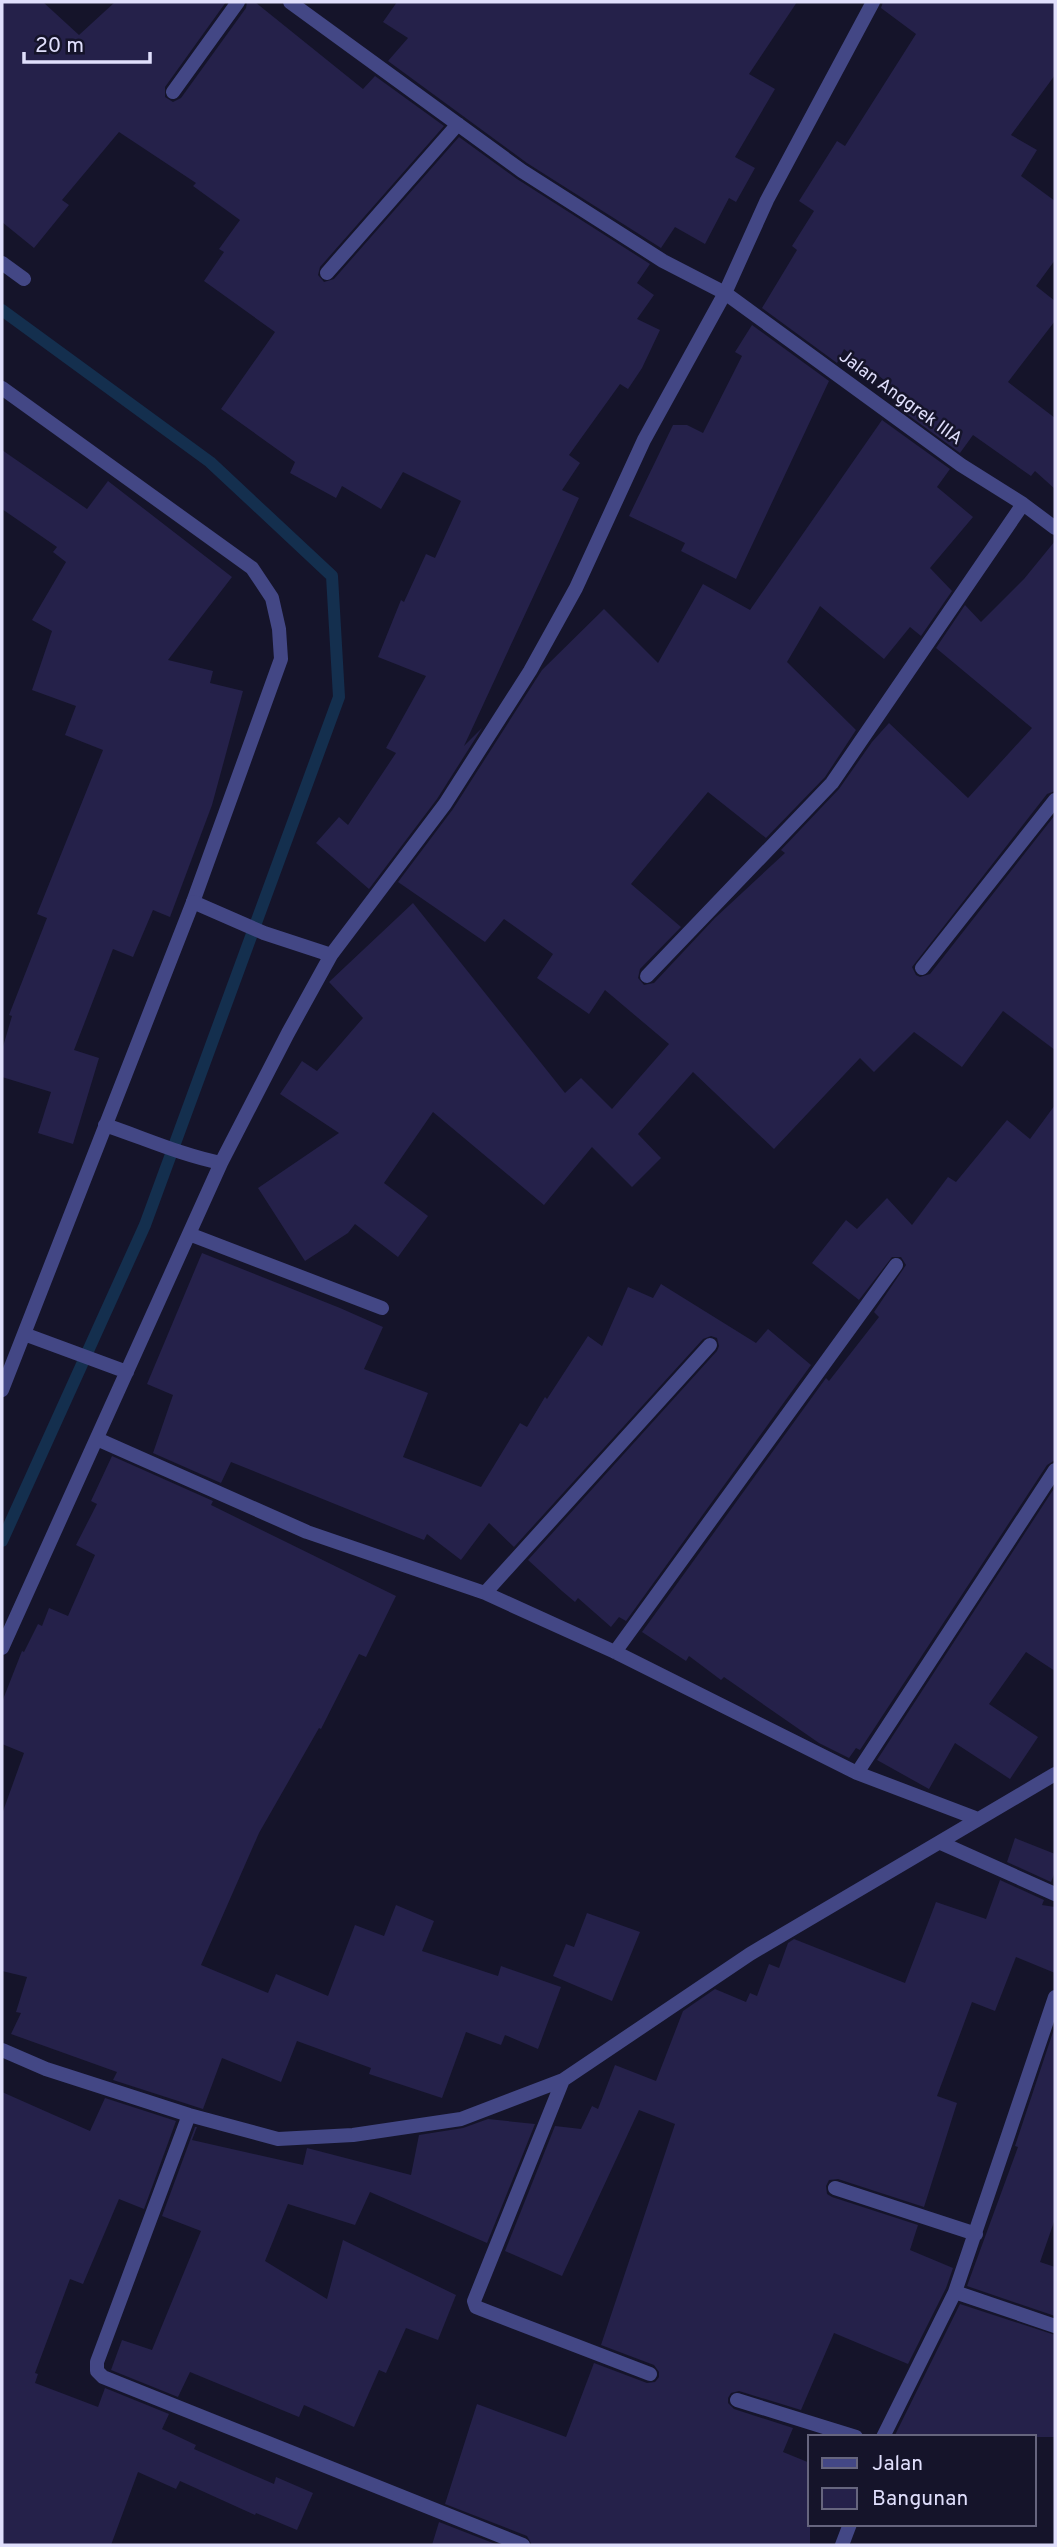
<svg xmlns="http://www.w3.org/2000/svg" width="1057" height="2547" viewBox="0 0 1057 2547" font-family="Overpass,sans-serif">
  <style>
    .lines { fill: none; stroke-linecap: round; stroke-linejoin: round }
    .stream { stroke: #142f4e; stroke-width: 12 }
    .building { fill: #25214a }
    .lane { stroke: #434785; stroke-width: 14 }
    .street { stroke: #434785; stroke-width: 14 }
    .labels { text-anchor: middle; stroke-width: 5; stroke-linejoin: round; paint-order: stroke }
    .street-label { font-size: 18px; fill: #e0dffc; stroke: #15142a }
  </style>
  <rect width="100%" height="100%" fill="#15142a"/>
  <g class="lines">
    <path class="stream" d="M2,310l208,152 122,114 7,121 -194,528 -143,316"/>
  </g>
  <path class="building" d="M2,2h41l36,33 36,-33h111l-61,85v10l8,5 8,-4 65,-90 1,-6h8l108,87 12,-13 69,50 -124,141 -2,8 6,7 10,-3 125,-142 58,42 133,85 -13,19 17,12 -17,24 23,11 -18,38 -14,21 -8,-5 -51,71 11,8 -18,27 17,8 -115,248 18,-18 -45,71 -68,90 -53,-46 23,-26 9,8 48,-72 -10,-5 40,-72 -48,-19 23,-57 3,2 22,-48 9,4 26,-57 -58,-29 -22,37 -39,-23 -6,12 -46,-25 5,-11 -74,-53 54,-77 -71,-51 20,-29 -5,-3 21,-29 -47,-34 3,-3 -77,-51 -57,68 7,5 -35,43 -32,-26z
    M397,2h400l-48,72 26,15 -40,68 20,11 -19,34 -7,-4 -24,46 -30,-17 -14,21 -134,-85 -139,-102 20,-23 -25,-16z
    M883,2h172v73l-44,60 26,15 -16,26 34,25v59l-19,26 19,15v20l-47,61 47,36v71l-20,-18 -4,5 -58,-41 -13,18 -67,-49 8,-11 -57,-44 -7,14 -75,-55 35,-58 -5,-4 22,-35 -15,-10 38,-60 8,5 71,-112 -35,-26z
    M752,325l77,56 -93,198 -55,-28 4,-8 -56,-27 44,-91h14l16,8 39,-77 -7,-4z
    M882,420l68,49 -13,18 36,30 -43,51 22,23 -31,45 -11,-9 -26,32 -64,-53 -33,56 69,68 -31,47 -59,61 -58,-46 -77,92 50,43 -41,42 -2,9 6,7 10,-2 61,-65 70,-65 -4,-3 58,-61 33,-47 17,-19 79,75 64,-70 -96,-80 29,-43 16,17 43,-43 31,-38v250l-8,3 -135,173 4,8 4,2 10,-3 125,-159v235l-52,-39 -41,56 -48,-35 -40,40 -14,-14 -86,91 -81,-77 -55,62 23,24 -29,29 -40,-40 -48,58 -111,-93 -49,71 44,33 -30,41 -43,-33 -7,9 -43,28 -47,-73 81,-55 -59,-39 22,-33 15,10 46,-53 -34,-36 84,-79 152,190 16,-15 31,31 57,-65 -64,-54 -16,24 -52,-36 16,-24 -49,-35 -19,23 -87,-60 55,-73 89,-139 62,-61 54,54 45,-79 47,26z
    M2,450l85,59 21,-28 124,96 -64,83 45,11 -3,12 33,8 -31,114 -42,112 -17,-7 -20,47 -20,-8 -39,101 25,8 -26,86 -35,-11 13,-41 -49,-15v-27l10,-34 -3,-1 38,-97 -10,-4 66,-164 -38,-15 11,-29 -44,-16 20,-59 -20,-11 34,-58 -13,-10 4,-5 -55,-38z
    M1055,1105v355l-8,5 -187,285 -4,-2 -7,10 -30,-15 -95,-66 -3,3 -32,-24 -3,5 -44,-29 184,-254 3,3 50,-64 -5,-5 32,-47 -5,-8h-9l-33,43 -47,-37 34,-43 11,9 30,-31 25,27 36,-48 8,5 51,-62 23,19z
    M202,1253l138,55 43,19 -19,42 64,24 -25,64 78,30 39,-64 7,4 18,-30 2,2 41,-63 14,10 26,-59 25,11 8,-14 95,59 12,-14 43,36 -185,256 -7,-4 -8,10 -33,-29 -3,4 -13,-11 -34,-31 189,-209 2,-5 -2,-8 -6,-2 -8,3 -189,208 -25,-24 -28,37 -34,-26 -3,6 -193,-78 -10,21 -68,-30 20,-58 -26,-11z
    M112,1456l101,45 -2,4 185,91 -30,61 -7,-3 -38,75 -2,-1 -60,105 -58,132 67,28 8,-19 52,22 27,-71 29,11 12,-31 38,16 -12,30 76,25 3,-10 60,21 -23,62 -33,-14 -4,10 -35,-13 -24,66 -73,-24 2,-6 -74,-27 -16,41 -59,-24 -19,51 -90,-29 4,-8 -106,-38 10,-21 -5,-1 11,-35 -25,-6v-157l22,-61 -22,-9v-42l20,-51 2,1 14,-28 4,2 7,-18 19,8 27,-61 -19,-10 21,-41 -6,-3z
    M1055,1487v184l-29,-19 -37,52 49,33 -28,42 -55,-36 -26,46 -52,-29z
    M1015,1838l40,16v18l-4,10 -44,-20z
    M1000,1880l44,20 -2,5 13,2v66l-39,-16 -21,54 -23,-9 -35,94 20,7 -33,104 -86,-28 -9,1 -3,6 1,8 5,3 86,28 -8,25 43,18 -7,20 -38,76 -74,-31 -33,77 -62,-19 -8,2 -3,5v5l6,6 59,19 -10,24 27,11v82h-278l-5,-9 -82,-32 32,-100 89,33 28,-74 53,20 8,-1 4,-5v-5l-5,-7 -53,-20 74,-221 -36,-14 -77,166 -57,-25 50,-125 26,3 11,-23 6,3 17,-44 41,16 27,-70 32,-22 31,13 4,-9 7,3 12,-32 10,4 9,-25 6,-4 111,44 31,-81 50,17z
    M587,1913l53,19 -28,69 -59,-25 13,-32 8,3z
    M1055,2026v193l-15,43 15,5v49l-88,-30 51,-139 -3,-1z
    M2,2092l88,39 15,-33 71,23 -32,88 -25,-10 -36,85 -13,-5 -35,94 3,1 -3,9 63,24 7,-19 64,26 -7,15 34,16 -2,4 80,35 2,-7 37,16 -16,37 -41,-17 -1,2 -75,-34 -4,8 -38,-17 -27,73h-109z
    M488,2119l47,5 -48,119 -117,-51 -15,33 -67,-21 -23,57 62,38 16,-59 113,55 -18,45 -32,-12 -20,45 -7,-3 -25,57 -50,-22 -5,12 -109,-45 -12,25 -67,-27 11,-30 30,10 49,-119 -39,-15 33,-89h2l-5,13 111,25 4,-17 104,27 8,-40 44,-7z
    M960,2304l95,31v102h-161z
    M439,2522l59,23h-66z"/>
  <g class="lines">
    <path class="lane" d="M2,388l250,180 20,30 7,31 2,30 -88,243"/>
    <path class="street" d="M290,2l232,169 141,90 62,32 236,172 62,39 32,24
      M173,92l65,-90
      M2,263l22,16
      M327,273l131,-149
      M922,968l133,-168
      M647,976l185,-193 191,-279
      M105,1125c39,13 76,30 116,38
      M189,1234l193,74
      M24,1334l103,38
      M2,1390l191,-488 71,31 67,22
      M97,1439l210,93 178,61 130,59 242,121 121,46
      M485,1593l225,-248
      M2,1648l219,-485 67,-130 43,-78 114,-151 85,-133 46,-83 68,-148 81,-147 42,-93 106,-198
      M615,1652l281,-387
      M857,1773l198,-303
      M941,1843l114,51
      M2,2050l44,19 143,46 89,24 75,-4 108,-16 102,-39 187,-126 305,-180
      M563,2080l-89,221 2,6 5,2 169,65
      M189,2115l-92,247v9l6,6 420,168
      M835,2188l141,46
      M955,2292l100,34
      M737,2400l119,37
      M883,2437l72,-145 100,-295
      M842,2545l8,-21"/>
  </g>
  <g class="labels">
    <g class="street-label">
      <text transform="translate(901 397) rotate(36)" y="6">Jalan Anggrek IIIA</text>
    </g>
  </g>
  <rect width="1057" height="2547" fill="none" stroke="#e0dffc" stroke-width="7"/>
  <rect x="808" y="2435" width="228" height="91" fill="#15142a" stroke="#66657e" stroke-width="2"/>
  <rect x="822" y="2458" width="35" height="10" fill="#434785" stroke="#66657e" stroke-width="2"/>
  <text x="872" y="2470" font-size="21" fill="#e0dffc">Jalan</text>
  <rect x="822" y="2488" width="35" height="21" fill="#25214a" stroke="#66657e" stroke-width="2"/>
  <text x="872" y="2505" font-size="21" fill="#e0dffc">Bangunan</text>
  <path d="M24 52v10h126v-10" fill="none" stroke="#e0dffc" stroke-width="3.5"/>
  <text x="35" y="52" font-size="21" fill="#e0dffc" stroke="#15142a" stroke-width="5" paint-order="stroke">20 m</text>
</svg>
